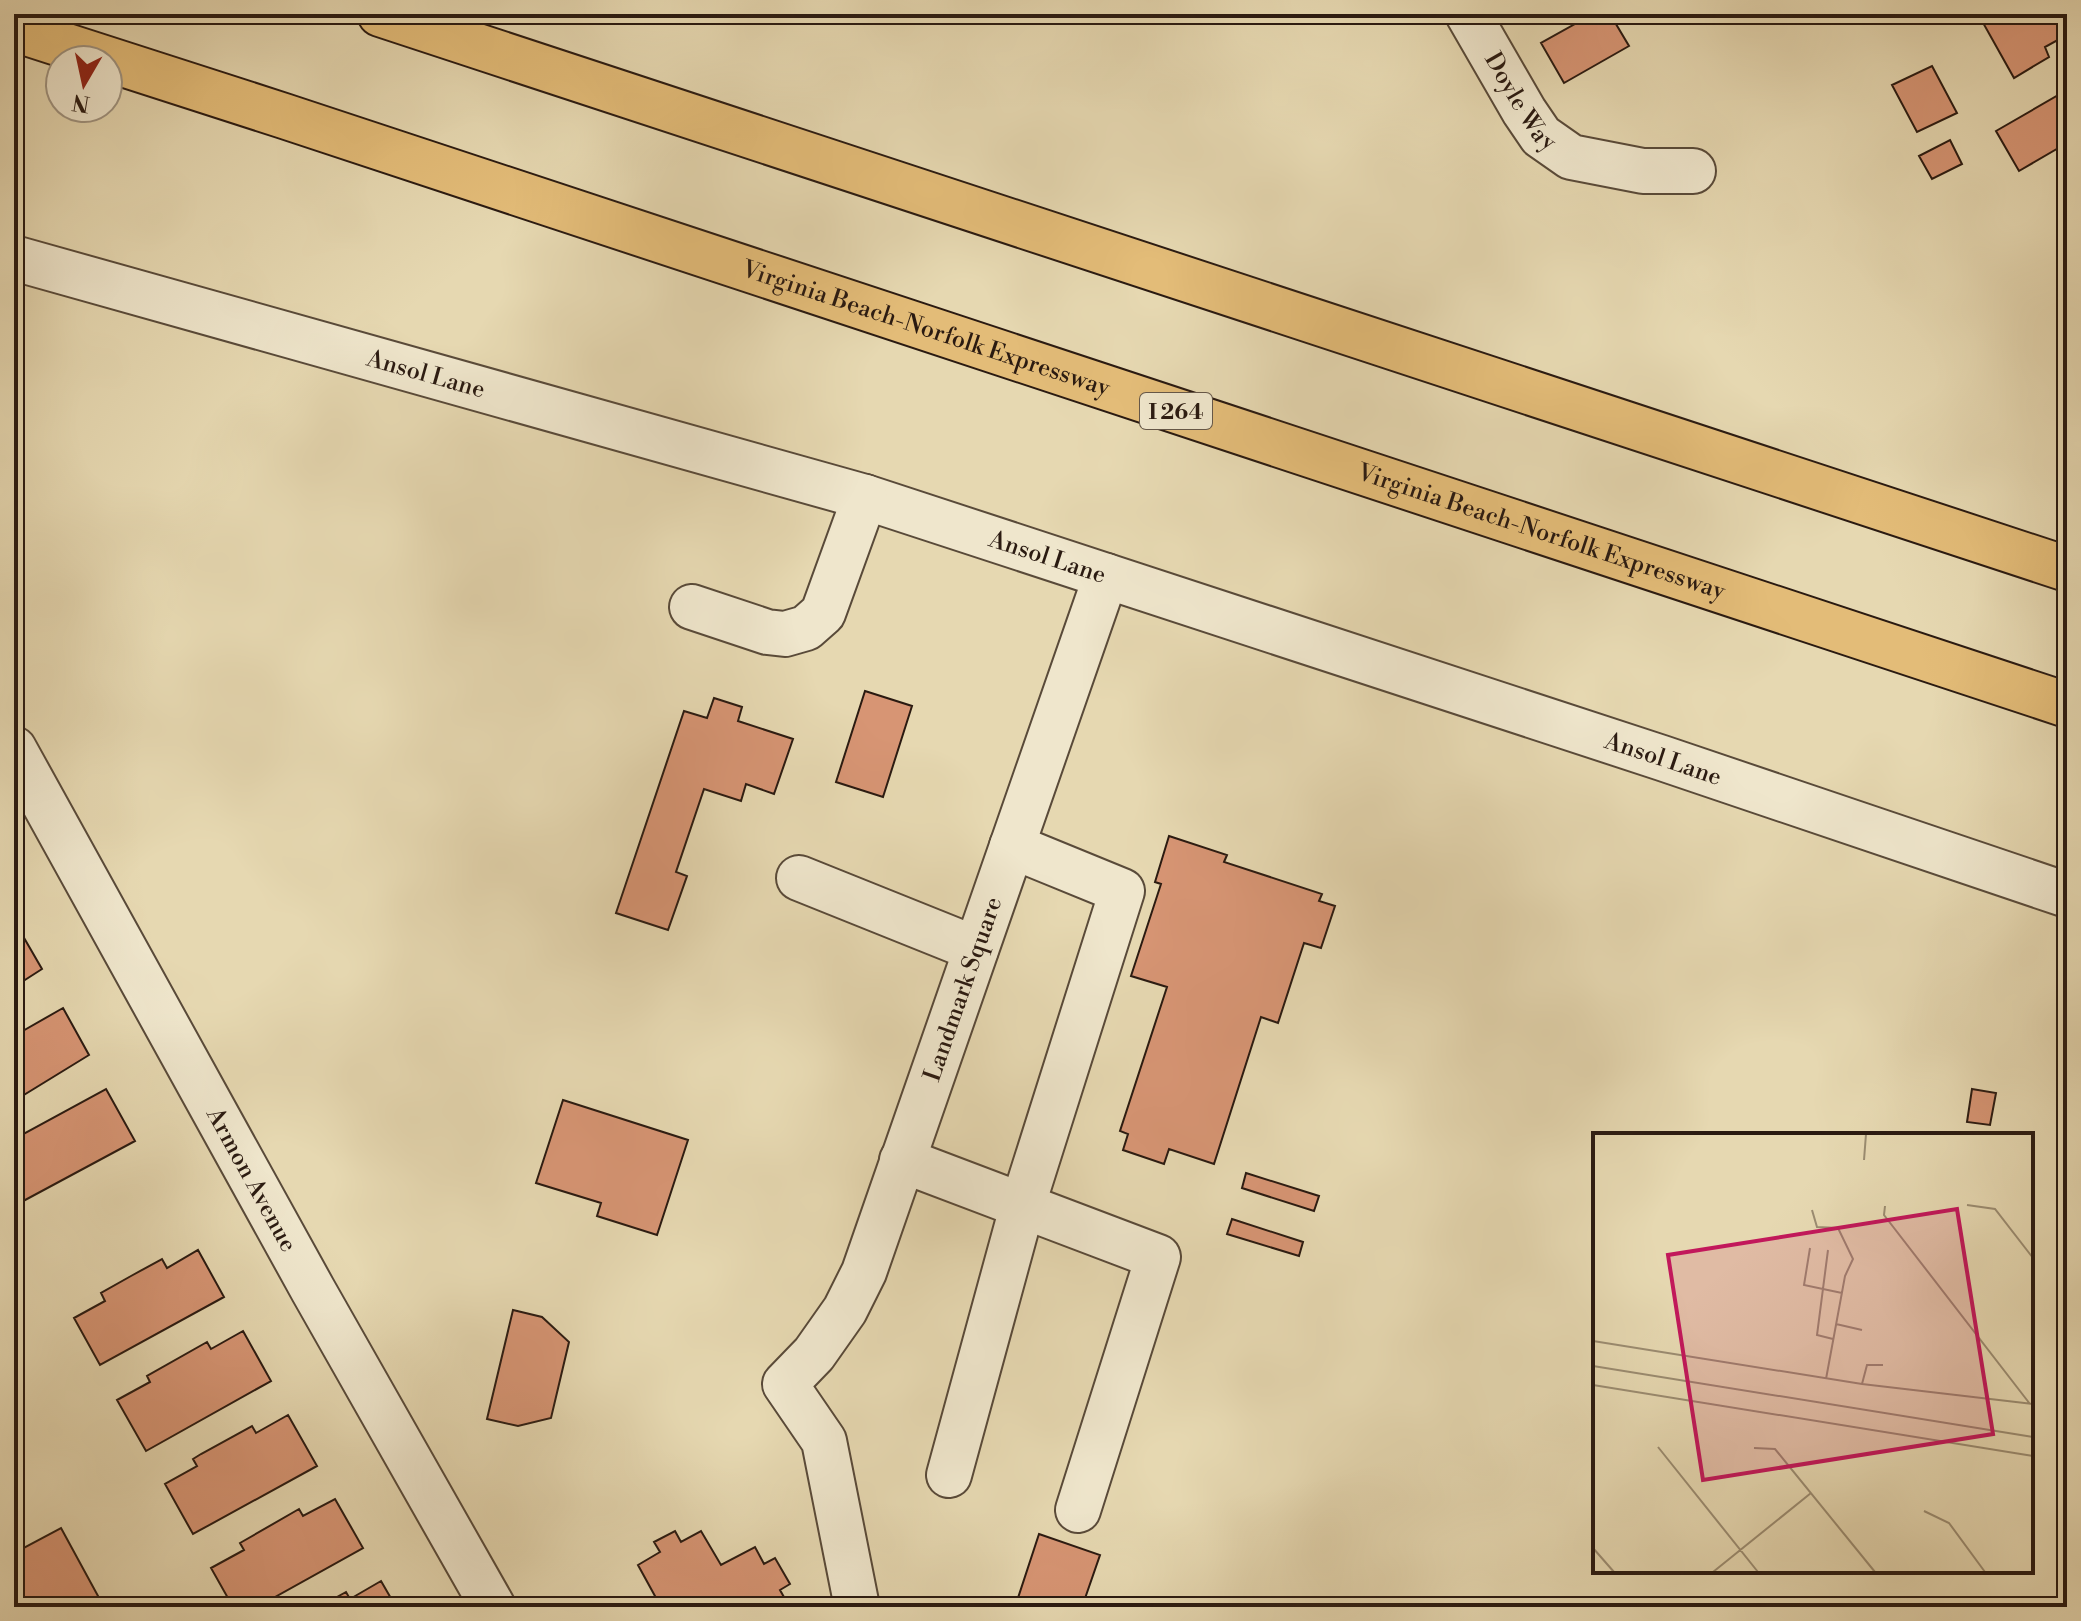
<svg xmlns="http://www.w3.org/2000/svg" width="2081" height="1621" viewBox="0 0 2081 1621" font-family="'Libre Bodoni',serif">
  <style>
    .building { fill: #d79574; stroke: #2a1a11; stroke-width: 2 }
    .lines { fill: none; stroke-linecap: round; stroke-linejoin: round }
    .minor-casing { stroke: #594a39; stroke-width: 48 }
    .highway-casing { stroke: #2a1a11; stroke-width: 48 }
    .minor { stroke: #efe6cc; stroke-width: 44 }
    .highway { stroke: #e3bc78; stroke-width: 44 }
    .labels { text-anchor: middle; stroke-width: 6; stroke-linejoin: round; paint-order: stroke }
    .shield { fill: #efe6cc; stroke: #655749; stroke-width: 2 }
    .shield-label { font-size: 22px; font-weight: bold; fill: #2a1a11 }
    .street-label { font-size: 24px; fill: #2a1a11; stroke: #efe6cc }
    .inset-road { fill: none; stroke: #9b8c71; stroke-width: 2 }
    .view { fill: #c2185b; fill-opacity: 0.15; stroke: #c2185b; stroke-width: 4 }
    .inset-edge { fill: none; stroke: #2a1a11; stroke-width: 4 }
  </style>
  <rect width="100%" height="100%" fill="#e6d8b1"/>
  <filter id="stains"><feTurbulence type="fractalNoise" baseFrequency=".0025" numOctaves="4"/><feColorMatrix values="0 0 0 0 .2 0 0 0 0 .09 0 0 0 0 .02 0 0 0 .5 -.17"/></filter>
  <radialGradient id="worn" r=".72"><stop offset=".6" stop-color="#630" stop-opacity="0"/><stop offset="1" stop-color="#630" stop-opacity=".3"/></radialGradient>
  <path class="building" d="M1593,14h17l19,32 -65,37 -23,-40z
    M1995,14h72v21l-22,12 4,10 -35,21 -32,-57z
    M1932,66l25,47 -40,19 -25,-47z
    M2067,90v53l-48,28 -23,-40z
    M1950,140l12,24 -30,15 -13,-23z
    M865,691l47,15 -29,91 -47,-15z
    M714,698l28,9 -4,14 55,18 -19,55 -28,-10 -5,17 -37,-12 -28,83 11,4 -19,54 -52,-17 68,-202 23,7z
    M1169,836l58,19 -3,7 98,32 -3,7 16,5 -14,42 -17,-5 -26,80 -17,-6 -47,147 -45,-15 -5,15 -41,-14 5,-16 -8,-3 47,-144 -36,-11 30,-92 -6,-2z
    M16,924l26,45 -28,18v-61z
    M63,1008l26,47 -75,46v-65z
    M106,1089l29,52 -121,65v-67z
    M1972,1089l24,4 -6,32 -23,-3z
    M563,1100l125,40 -31,95 -60,-19 4,-13 -65,-20z
    M1246,1173l73,23 -5,15 -72,-23z
    M1232,1219l71,23 -4,14 -72,-22z
    M198,1250l26,47 -124,68 -26,-47 31,-17 -4,-8 30,-17 31,-17 5,9z
    M513,1310l29,7 27,25 -18,76 -33,8 -31,-7z
    M243,1331l28,50 -125,70 -29,-51 33,-18 -3,-6 60,-34 4,7z
    M288,1415l29,51 -124,68 -28,-50 32,-18 -4,-7 8,-5 51,-28 4,7z
    M335,1499l28,49 -106,59h-24l-22,-39 33,-18 -4,-7 59,-34 4,7z
    M61,1528l43,79h-90v-54z
    M675,1531l6,11 20,-11 20,34 34,-18 9,17 11,-6 15,26 -10,6 9,16 -128,1 -23,-42 22,-13 -6,-10z
    M1039,1534l61,21 -18,52h-67z
    M381,1581l15,26h-77l27,-15 4,7z"/>
  <g class="lines">
    <g class="minor-casing">
      <g id="minor">
        <path id="s1" d="M1468,14l56,97 17,25 30,21 72,14h50"/>
        <path id="s2" d="M14,258l851,239 797,261 405,137"/>
        <path d="M692,607l75,25 18,2 21,-6 17,-15 42,-116"/>
        <path id="s3" d="M14,749l299,541 180,317"/>
        <path d="M799,878l177,71"/>
        <path d="M902,1160l256,97 -80,253"/>
        <path d="M949,1475l74,-271 99,-313 -110,-45"/>
        <path id="s4" d="M857,1607l-33,-166 -39,-57 29,-30 31,-44 19,-38 242,-696"/>
      </g>
    </g>
    <g class="highway-casing">
      <g id="highway">
        <path d="M380,14l1687,555"/>
        <path id="s5" d="M14,29l270,87 1783,589"/>
      </g>
    </g>
    <use href="#minor" class="minor"/>
    <use href="#highway" class="highway"/>
  </g>
  <g class="labels">
    <rect class="shield" x="1140" y="393" width="72" height="36" rx="6"/>
    <g class="shield-label">
      <text x="1176" y="419">I 264</text>
    </g>
    <g class="street-label">
      <text dy="8" stroke="none"><textPath href="#s1" startOffset="102">Doyle Way</textPath></text>
      <text dy="8" stroke="none"><textPath href="#s5" startOffset="960">Virginia Beach-Norfolk Expressway</textPath></text>
      <text dy="8" stroke="none"><textPath href="#s2" startOffset="428">Ansol Lane</textPath></text>
      <text dy="8" stroke="none"><textPath href="#s5" startOffset="1608">Virginia Beach-Norfolk Expressway</textPath></text>
      <text dy="8" stroke="none"><textPath href="#s2" startOffset="1076">Ansol Lane</textPath></text>
      <text dy="8" stroke="none"><textPath href="#s2" startOffset="1724">Ansol Lane</textPath></text>
      <text dy="8" stroke="none"><textPath href="#s4" startOffset="676">Landmark Square</textPath></text>
      <text dy="8" stroke="none"><textPath href="#s3" startOffset="492">Armon Avenue</textPath></text>
    </g>
  </g>
  <g transform="translate(1593 1133)">
    <rect width="440" height="440" fill="#e6d8b1"/>
    <path class="inset-road" d="M271,27l2,-26M374,72l28,4 38,49M292,73l-1,9 146,189M219,77l5,17 21,1 15,31 -8,17 -19,103M217,115l-6,37 38,8M235,117l-11,85 16,4M243,191l26,6M0,208l269,43 171,20M0,233l440,71M269,251l5,-19h16M0,252l440,71M65,314l100,125M161,315l21,1 100,123M331,378l25,12 36,49M0,415l21,24M120,439l98,-79"/>
    <path class="view" d="M364,76l36,225 -290,46 -35,-225z"/>
    <rect width="440" height="440" class="inset-edge"/>
  </g>
  <rect width="2081" height="1621" fill="none" stroke="#e6d8b1" stroke-width="48"/>
  <rect x="16" y="16" width="2049" height="1589" fill="none" stroke="#2a1a11" stroke-width="4"/>
  <rect x="24" y="24" width="2033" height="1573" fill="none" stroke="#2a1a11" stroke-width="2"/>
  <g transform="translate(84 84) rotate(189)"><circle r="38" fill="#efe6cc" stroke="#a09481" stroke-width="2"/>
  <path d="M0-6L14 30L0 20L-14 30Z" fill="#8f2418"/>
  <text y="-12" font-size="22" font-weight="bold" text-anchor="middle" fill="#2a1a11">N</text>
  </g>
  <rect width="100%" height="100%" filter="url(#stains)"/>
  <rect width="100%" height="100%" fill="url(#worn)"/>
</svg>
